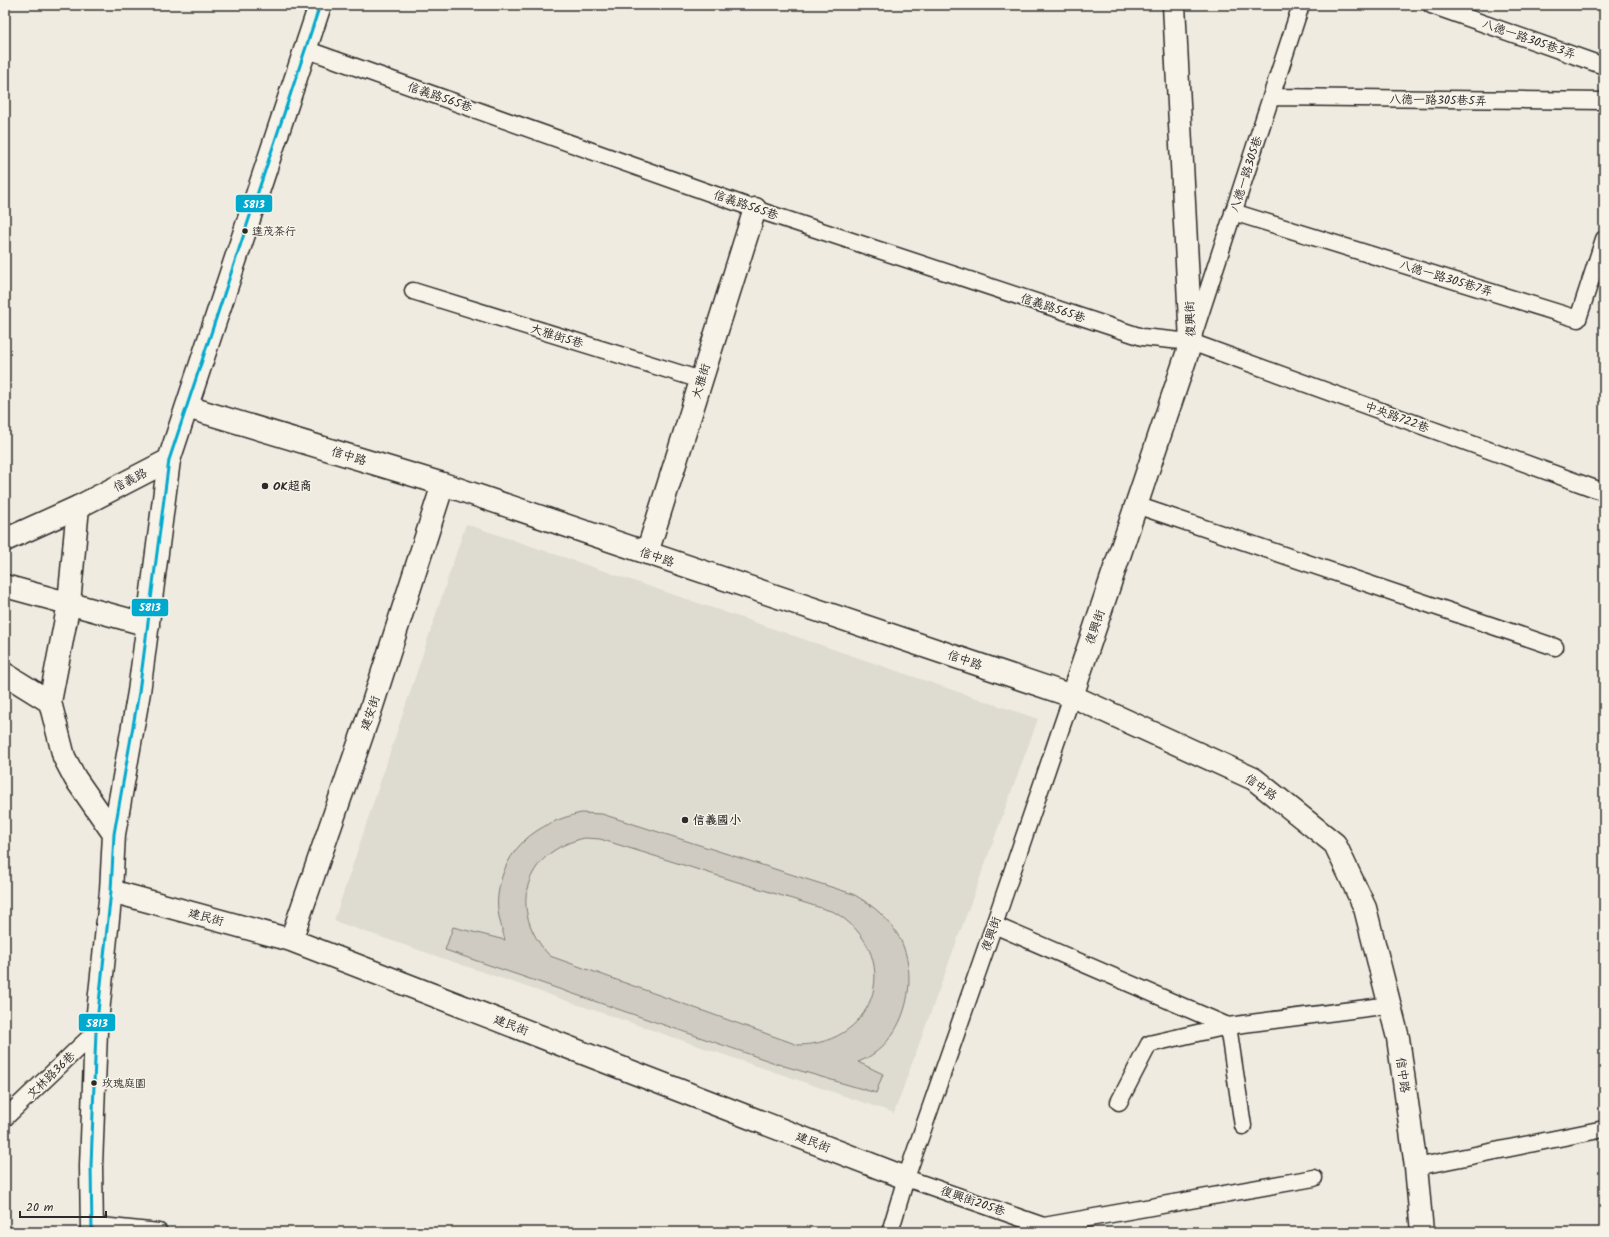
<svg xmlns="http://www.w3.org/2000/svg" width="1609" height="1237" viewBox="0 0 1609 1237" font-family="Kalam,'LXGW WenKai TC',sans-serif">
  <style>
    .built { fill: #dedbd1 }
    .green { fill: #cfcbc2; stroke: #7d7b76; fill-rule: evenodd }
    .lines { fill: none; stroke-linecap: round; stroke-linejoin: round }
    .lane-casing { stroke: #2b2b2b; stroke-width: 19 }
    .street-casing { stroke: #2b2b2b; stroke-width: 25 }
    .secondary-casing { stroke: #2b2b2b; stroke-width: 25 }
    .lane { stroke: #f7f3e8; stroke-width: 16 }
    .street { stroke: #f7f3e8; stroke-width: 22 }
    .secondary { stroke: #f7f3e8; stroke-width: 22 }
    .bus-1-casing { stroke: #f7f3e8; stroke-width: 6 }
    .bus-1 { stroke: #00a9ce; stroke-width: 3 }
    .bus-dot { fill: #2b2b2b; stroke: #f7f3e8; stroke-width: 1.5 }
    .labels { text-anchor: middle; stroke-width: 3; stroke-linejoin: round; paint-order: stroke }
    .bus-label { font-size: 11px; fill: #2b2b2b; stroke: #f7f3e8; text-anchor: start }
    .street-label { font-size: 12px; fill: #2b2b2b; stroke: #f7f3e8 }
    .poi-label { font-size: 12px; font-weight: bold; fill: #2b2b2b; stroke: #f7f3e8; text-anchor: start }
    .line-badge { stroke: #f7f3e8; stroke-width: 1.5 }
    .badge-label { font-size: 11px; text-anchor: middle; font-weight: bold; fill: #fff }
  </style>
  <rect width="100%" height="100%" fill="#efebe0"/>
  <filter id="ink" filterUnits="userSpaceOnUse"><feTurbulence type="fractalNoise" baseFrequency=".025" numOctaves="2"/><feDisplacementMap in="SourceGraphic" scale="8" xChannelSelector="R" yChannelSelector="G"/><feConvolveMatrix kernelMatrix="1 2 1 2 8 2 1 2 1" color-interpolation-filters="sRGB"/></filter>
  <g filter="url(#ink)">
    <path class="built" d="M466,524l572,195 -144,394 -560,-192z"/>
    <path class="green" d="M581,813l21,1 251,80c19,11 35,23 46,43 23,43 5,108 -41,125l25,12 -7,19 -92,-27 -339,-116 8,-23 52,13c-4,-15 -9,-29 -7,-45 6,-48 39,-72 83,-82zM585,838l15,1 234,73c70,41 45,132 -36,133l-248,-89c-43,-45 -27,-105 35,-118z"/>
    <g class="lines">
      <g class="lane-casing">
        <path id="lane" d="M1431,5l173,61
          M305,49l450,160 387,128 49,5 413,150
          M1271,97l333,4
          M1233,212l345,107 26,-80
          M413,291l288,89
          M1194,333l107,-328
          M1136,505l419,142
          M994,925l234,101 162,-21
          M1119,1102l30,-58 79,-18 15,100
          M5,1118l91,-87
          M1416,1167l188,-38
          M906,1178l149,52
          M92,1225l67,7
          M1044,1226l270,-48
          M890,1232l16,-54 88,-253 78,-229"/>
      </g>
      <g class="street-casing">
        <path id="street" d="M187,407l256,77 629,212 182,83 81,65 30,64 33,130 18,129 6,65
          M78,507l-9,96 -19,99 14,55 11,21 39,56
          M647,553l108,-344
          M5,586l143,39
          M5,674l45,28
          M1072,696l119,-354 -17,-337
          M111,891l180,49 615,238
          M291,940l81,-234 71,-222
          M92,1232l-1,-66 5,-135 15,-140 3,-57 25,-142 30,-232"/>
      </g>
      <g class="secondary-casing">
        <path id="secondary" d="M5,540l73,-33 91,-47 151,-455"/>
      </g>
      <use href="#lane" class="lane"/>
      <use href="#street" class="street"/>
      <use href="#secondary" class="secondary"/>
      <g class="bus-1-casing">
        <path id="bus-1" d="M92,1232l-1,-66 5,-135 15,-140 3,-57 25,-142 30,-232 151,-455"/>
      </g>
      <use href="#bus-1" class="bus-1"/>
    </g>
  </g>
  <g class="bus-dot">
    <circle cx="245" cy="231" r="3.5"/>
    <circle cx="265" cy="486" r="4"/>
    <circle cx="685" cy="820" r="4"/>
    <circle cx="94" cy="1083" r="3.5"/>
  </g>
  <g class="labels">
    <g class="bus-label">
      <text x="252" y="235">達茂茶行</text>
      <text x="102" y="1087">玫瑰庭園</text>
    </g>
    <g class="street-label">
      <text transform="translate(1529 39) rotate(19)" y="4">八德一路305巷3弄</text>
      <text transform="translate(440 97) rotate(19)" y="4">信義路565巷</text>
      <text transform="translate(1438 100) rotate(1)" y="4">八德一路305巷5弄</text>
      <text transform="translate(1246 174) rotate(-72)" y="4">八德一路305巷</text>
      <text transform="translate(746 205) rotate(19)" y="4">信義路565巷</text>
      <text transform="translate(1446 278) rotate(17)" y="4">八德一路305巷7弄</text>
      <text transform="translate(1053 308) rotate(18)" y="4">信義路565巷</text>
      <text transform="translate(1190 319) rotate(-92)" y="4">復興街</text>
      <text transform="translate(557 336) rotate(17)" y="4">大雅街5巷</text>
      <text transform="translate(701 381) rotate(-73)" y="4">大雅街</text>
      <text transform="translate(1397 417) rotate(20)" y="4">中央路722巷</text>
      <text transform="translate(349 456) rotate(17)" y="4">信中路</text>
      <text transform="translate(130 480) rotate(-27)" y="4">信義路</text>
      <text transform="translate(657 557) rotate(19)" y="4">信中路</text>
      <text transform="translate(1095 627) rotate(-71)" y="4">復興街</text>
      <text transform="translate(965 660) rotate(19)" y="4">信中路</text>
      <text transform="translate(370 713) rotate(-71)" y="4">建安街</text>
      <text transform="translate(1261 787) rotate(35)" y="4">信中路</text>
      <text transform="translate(206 917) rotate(15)" y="4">建民街</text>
      <text transform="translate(991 934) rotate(-71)" y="4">復興街</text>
      <text transform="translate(511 1025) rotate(21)" y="4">建民街</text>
      <text transform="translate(51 1075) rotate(-44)" y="4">文林路36巷</text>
      <text transform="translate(1403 1075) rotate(82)" y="4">信中路</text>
      <text transform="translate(813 1142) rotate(21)" y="4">建民街</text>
      <text transform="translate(973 1201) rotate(19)" y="4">復興街205巷</text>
    </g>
    <g class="poi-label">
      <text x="273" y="490">OK超商</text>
      <text x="693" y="824">信義國小</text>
    </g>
  </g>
  <g class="line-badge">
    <rect x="235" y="194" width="38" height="19" rx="4" fill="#00a9ce"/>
    <rect x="131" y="598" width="38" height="19" rx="4" fill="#00a9ce"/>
    <rect x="78" y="1013" width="38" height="19" rx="4" fill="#00a9ce"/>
  </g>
  <g class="badge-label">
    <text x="254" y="208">5813</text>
    <text x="150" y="611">5813</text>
    <text x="97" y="1027">5813</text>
  </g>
  <rect width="1609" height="1237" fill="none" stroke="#f7f3e8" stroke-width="20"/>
  <rect x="10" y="10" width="1589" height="1217" fill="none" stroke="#2b2b2b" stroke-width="1.5" filter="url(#ink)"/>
  <path d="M20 1211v6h86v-6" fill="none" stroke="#2b2b2b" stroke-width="2"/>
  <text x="26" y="1211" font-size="12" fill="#2b2b2b" stroke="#f7f3e8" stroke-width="3" paint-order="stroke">20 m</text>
</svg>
